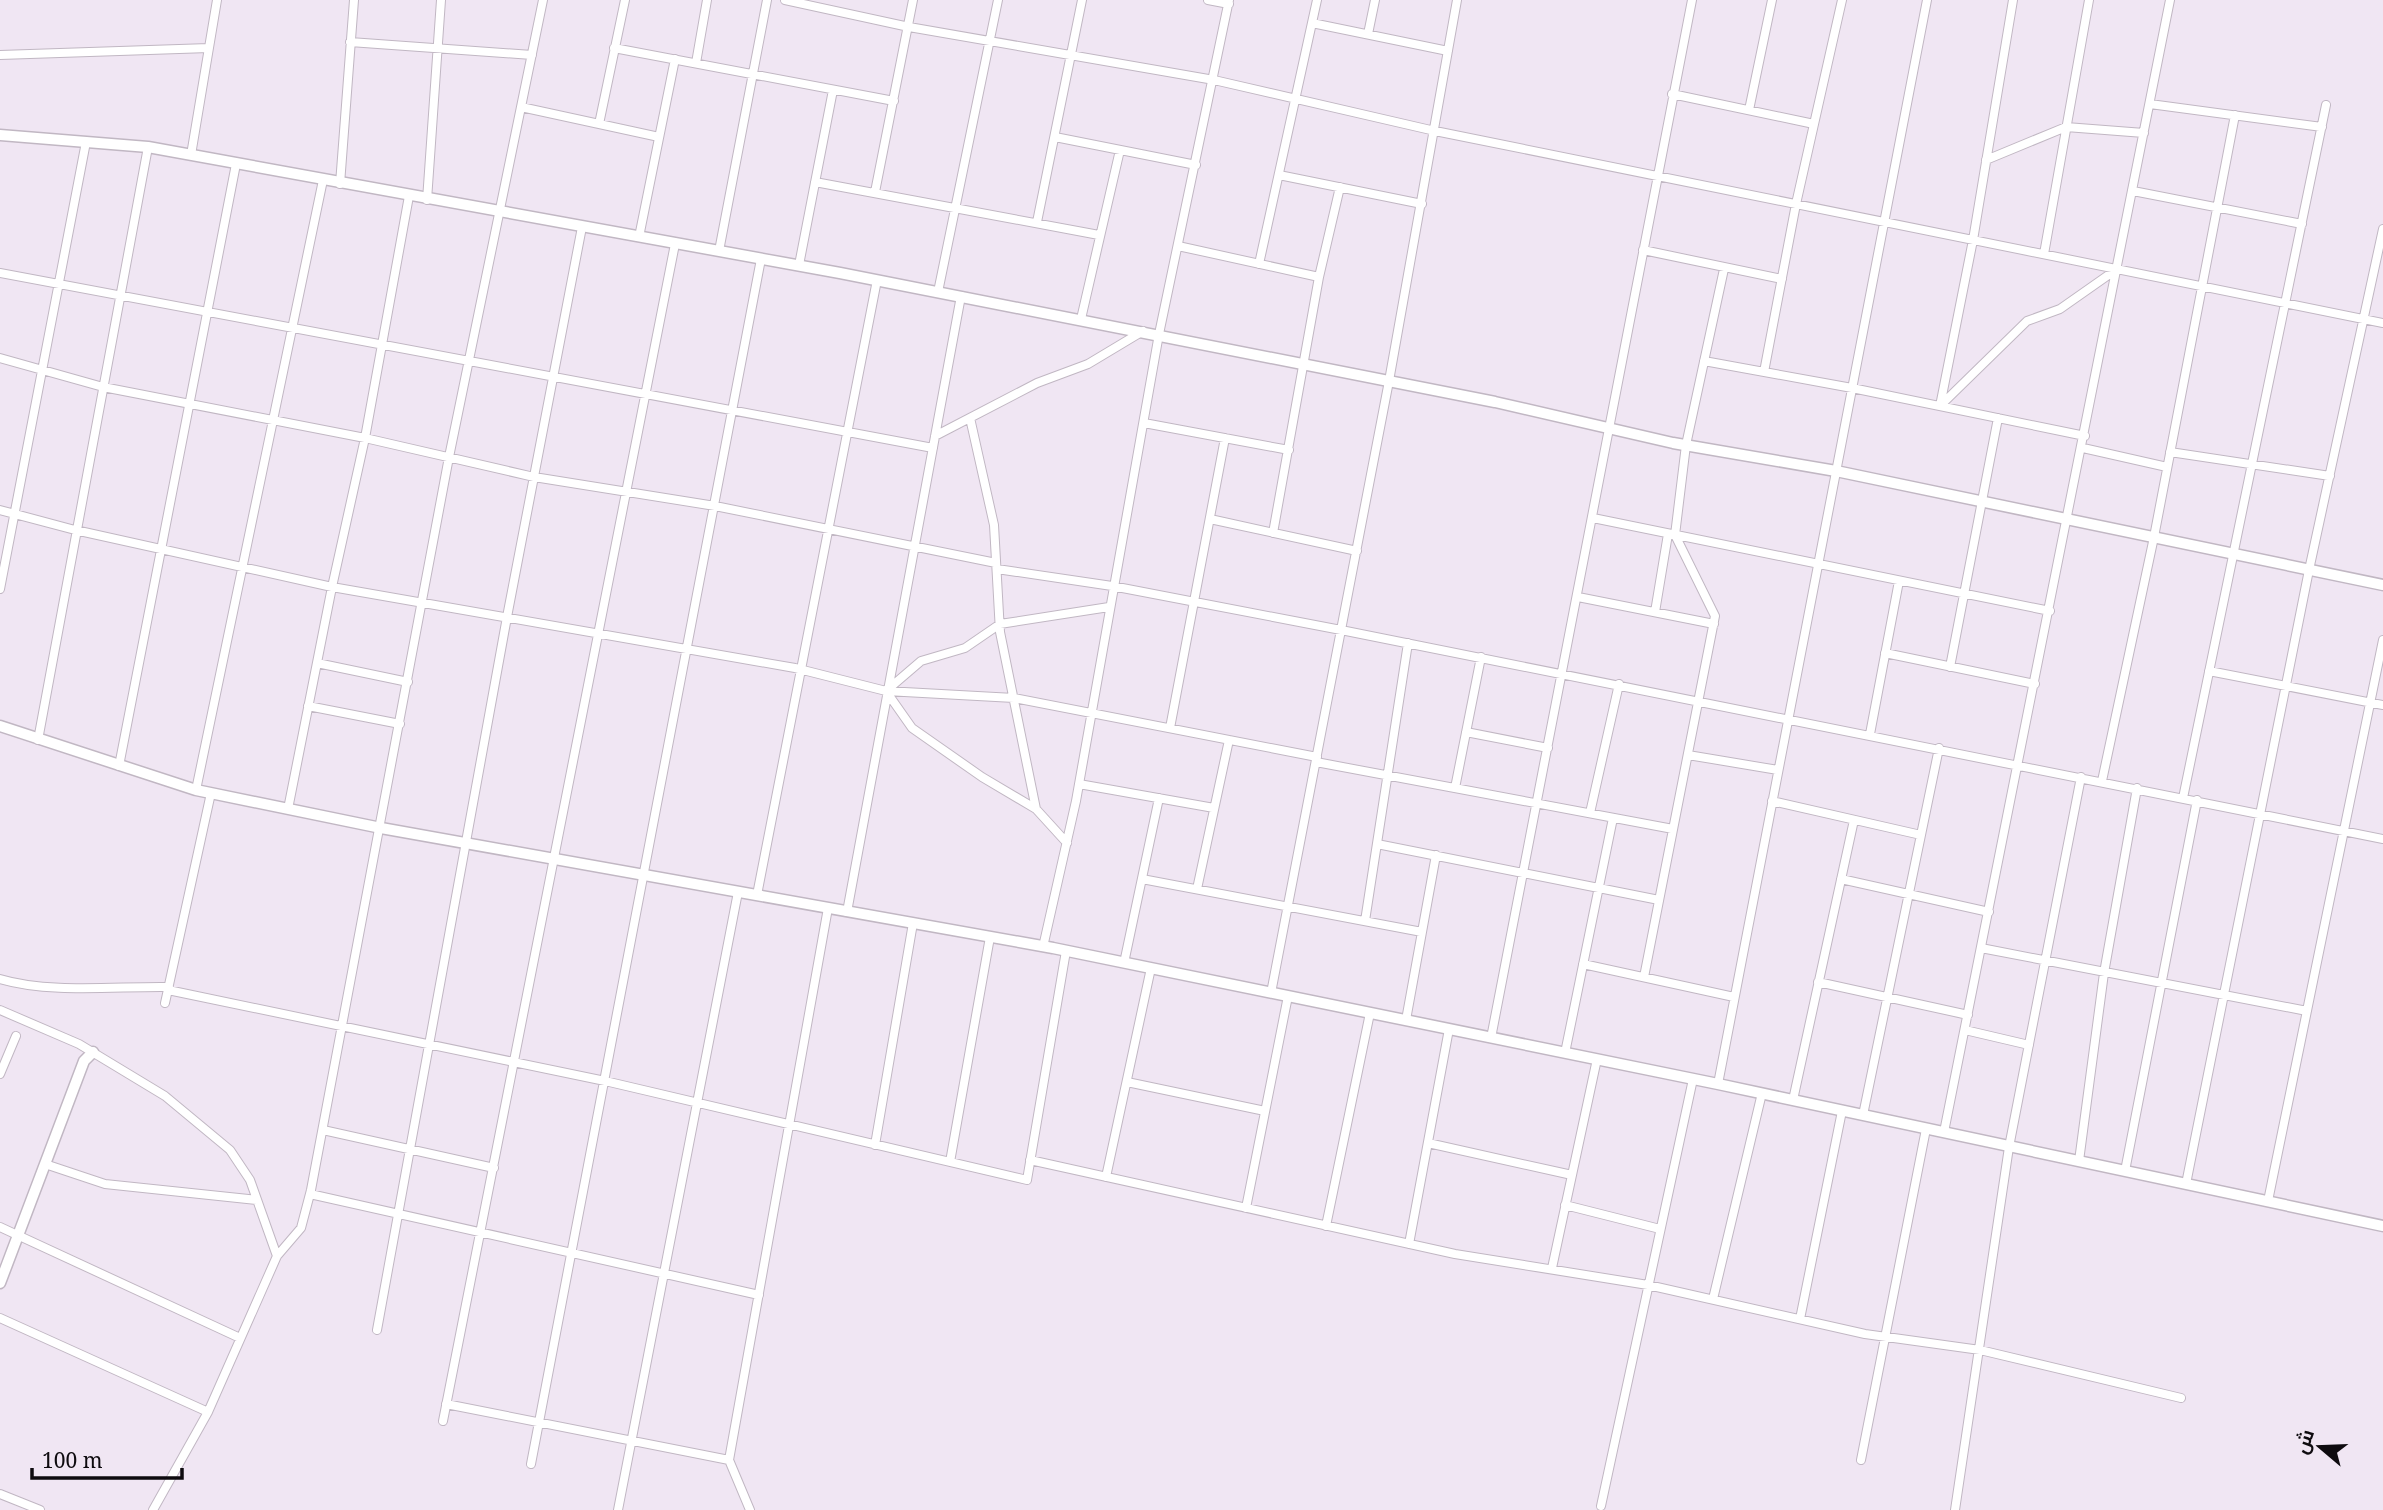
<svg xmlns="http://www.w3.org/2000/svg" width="2383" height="1510" viewBox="0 0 2383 1510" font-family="'Noto Serif',Cairo,serif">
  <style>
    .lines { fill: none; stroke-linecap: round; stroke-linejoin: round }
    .street-casing { stroke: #c1b7c3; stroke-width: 10 }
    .secondary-casing { stroke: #c1b7c3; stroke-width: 13 }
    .street { stroke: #fff; stroke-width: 8 }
    .secondary { stroke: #fff; stroke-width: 10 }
  </style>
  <rect width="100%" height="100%" fill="#f0e6f3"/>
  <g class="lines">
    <g class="street-casing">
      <path id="street" d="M785,0l124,27 305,53 221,51 948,192
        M1208,0l21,4
        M2013,0l-40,240 -33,166 87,-85 33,-12 57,-40
        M1312,23l136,28
        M1368,34l7,-34
        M350,42l182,13
        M614,48l280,53
        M0,55l209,-7
        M696,63l11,-63
        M1672,94l142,30
        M2150,104l172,23
        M521,107l138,30
        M1749,110l23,-110
        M599,124l26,-124
        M1055,137l141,28
        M191,155l26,-155
        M1986,160l80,-33 78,6
        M1279,175l143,29
        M815,182l284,53
        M340,184l14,-184
        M2133,191l169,33
        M875,192l38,-192
        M427,200l14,-200
        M1037,222l45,-222
        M639,237l36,-178
        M1178,246l141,31
        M1643,250l139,29
        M719,251l48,-251
        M2044,254l45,-254
        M1259,264l58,-264
        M799,265l34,-175
        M0,273l933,175
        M938,292l60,-292
        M1081,319l39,-169
        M0,358l103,29 262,51 169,39 181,29 281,57
        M1704,361l148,27 233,48
        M1764,372l32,-168 46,-204
        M970,418l24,107 6,107 36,177 31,34
        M1144,423l145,27
        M935,436l102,-53 51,-19 55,-33
        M2083,448l84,19
        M2170,452l160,24
        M0,510l75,20 257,57 463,81 91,23 128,7 303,59
        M1593,518l457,93
        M1210,519l147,32
        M1273,533l46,-256 21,-90
        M997,569l115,17 229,44 1042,209
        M0,589l86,-447
        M1578,597l136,27
        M1655,612l13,-78
        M1885,653l150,31
        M317,663l91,19
        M1950,667l48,-249
        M2209,671l174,34
        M308,706l92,18
        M1170,728l55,-290
        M1466,732l82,16
        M1870,734l29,-153
        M38,740l110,-593
        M1688,755l90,15
        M1316,762l357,67
        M119,766l117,-602
        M2102,781l52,-244 81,-422
        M1079,784l135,24
        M1455,788l26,-131
        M196,790l127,-610
        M2183,798l143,-693
        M1772,801l149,34
        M288,809l44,-222 33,-149 44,-242
        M1036,809l-54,-32 -70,-49 -26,-37 35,-30 44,-13 35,-24 109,-17
        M1590,813l29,-129
        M1377,844l282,56
        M1142,879l280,53
        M1841,879l148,33
        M1197,889l32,-149
        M757,895l120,-615
        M847,912l114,-616
        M1365,921l43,-278
        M1043,947l33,-146 83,-467 70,-334
        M1981,948l326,63
        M1124,963l35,-165
        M1583,964l151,33
        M1644,977l71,-361 -40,-81 11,-90 38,-176
        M0,979c50,15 117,7 169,8
        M1818,982l150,33
        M168,990l437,91 422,99 39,-229
        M1271,993l118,-612 68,-381
        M165,1003l46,-210
        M0,1010l79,34 86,52 65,54 20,30 27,76
        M1406,1020l30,-165
        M1965,1030l64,15
        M1491,1038l201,-1038
        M1565,1053l48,-235
        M0,1074l16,-38
        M1127,1082l138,29
        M1718,1084l209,-1084
        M1793,1100l61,-280
        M1863,1115l76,-367
        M323,1130l171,38
        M1944,1132l226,-1132
        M1428,1143l144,32
        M875,1145l38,-222
        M1030,1160l425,94 193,31 217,49 115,16 201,48
        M2079,1161l25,-188 33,-185
        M950,1162l40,-225
        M45,1164l60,20 152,16
        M2125,1171l72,-371
        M1106,1177l45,-209
        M2186,1184l123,-614 74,-341
        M310,1194l449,101
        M2268,1201l115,-561
        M1565,1205l95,24
        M1246,1208l42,-212
        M1326,1226l44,-213
        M0,1227l240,111
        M1409,1244l40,-215
        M1552,1268l45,-209
        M1713,1299l49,-206
        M0,1318l208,94
        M1800,1319l42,-208
        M377,1330l130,-713 75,-390
        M446,1404l283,56
        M443,1421l232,-1177
        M1861,1460l65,-331
        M531,1464l230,-1205
        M0,1494l40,16
        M1601,1506l92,-427
        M153,1510l55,-98 69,-156 24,-28 10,-38 138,-733 94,-457
        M618,1510l120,-618
        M750,1510l-21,-50 99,-552
        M1955,1510l54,-363 72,-370"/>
    </g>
    <g class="secondary-casing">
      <path id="secondary" d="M0,135l148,12 692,126 655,129 178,41 163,28 547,114
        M0,726l196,64 185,38 672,120 665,136 665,142
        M0,1283l84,-222 9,-9"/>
    </g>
    <use href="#street" class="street"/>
    <use href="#secondary" class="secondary"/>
  </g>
  <g transform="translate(2320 1447) rotate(289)" stroke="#f0e6f3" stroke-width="5" paint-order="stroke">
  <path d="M0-5L12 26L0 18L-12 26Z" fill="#0e0b0f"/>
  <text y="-10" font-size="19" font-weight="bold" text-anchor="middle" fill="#0e0b0f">ش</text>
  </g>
  <path d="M32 1468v10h150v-10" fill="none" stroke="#0e0b0f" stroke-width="3.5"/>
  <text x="42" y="1468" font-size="21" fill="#0e0b0f" stroke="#f0e6f3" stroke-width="5" paint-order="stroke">100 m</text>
</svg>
